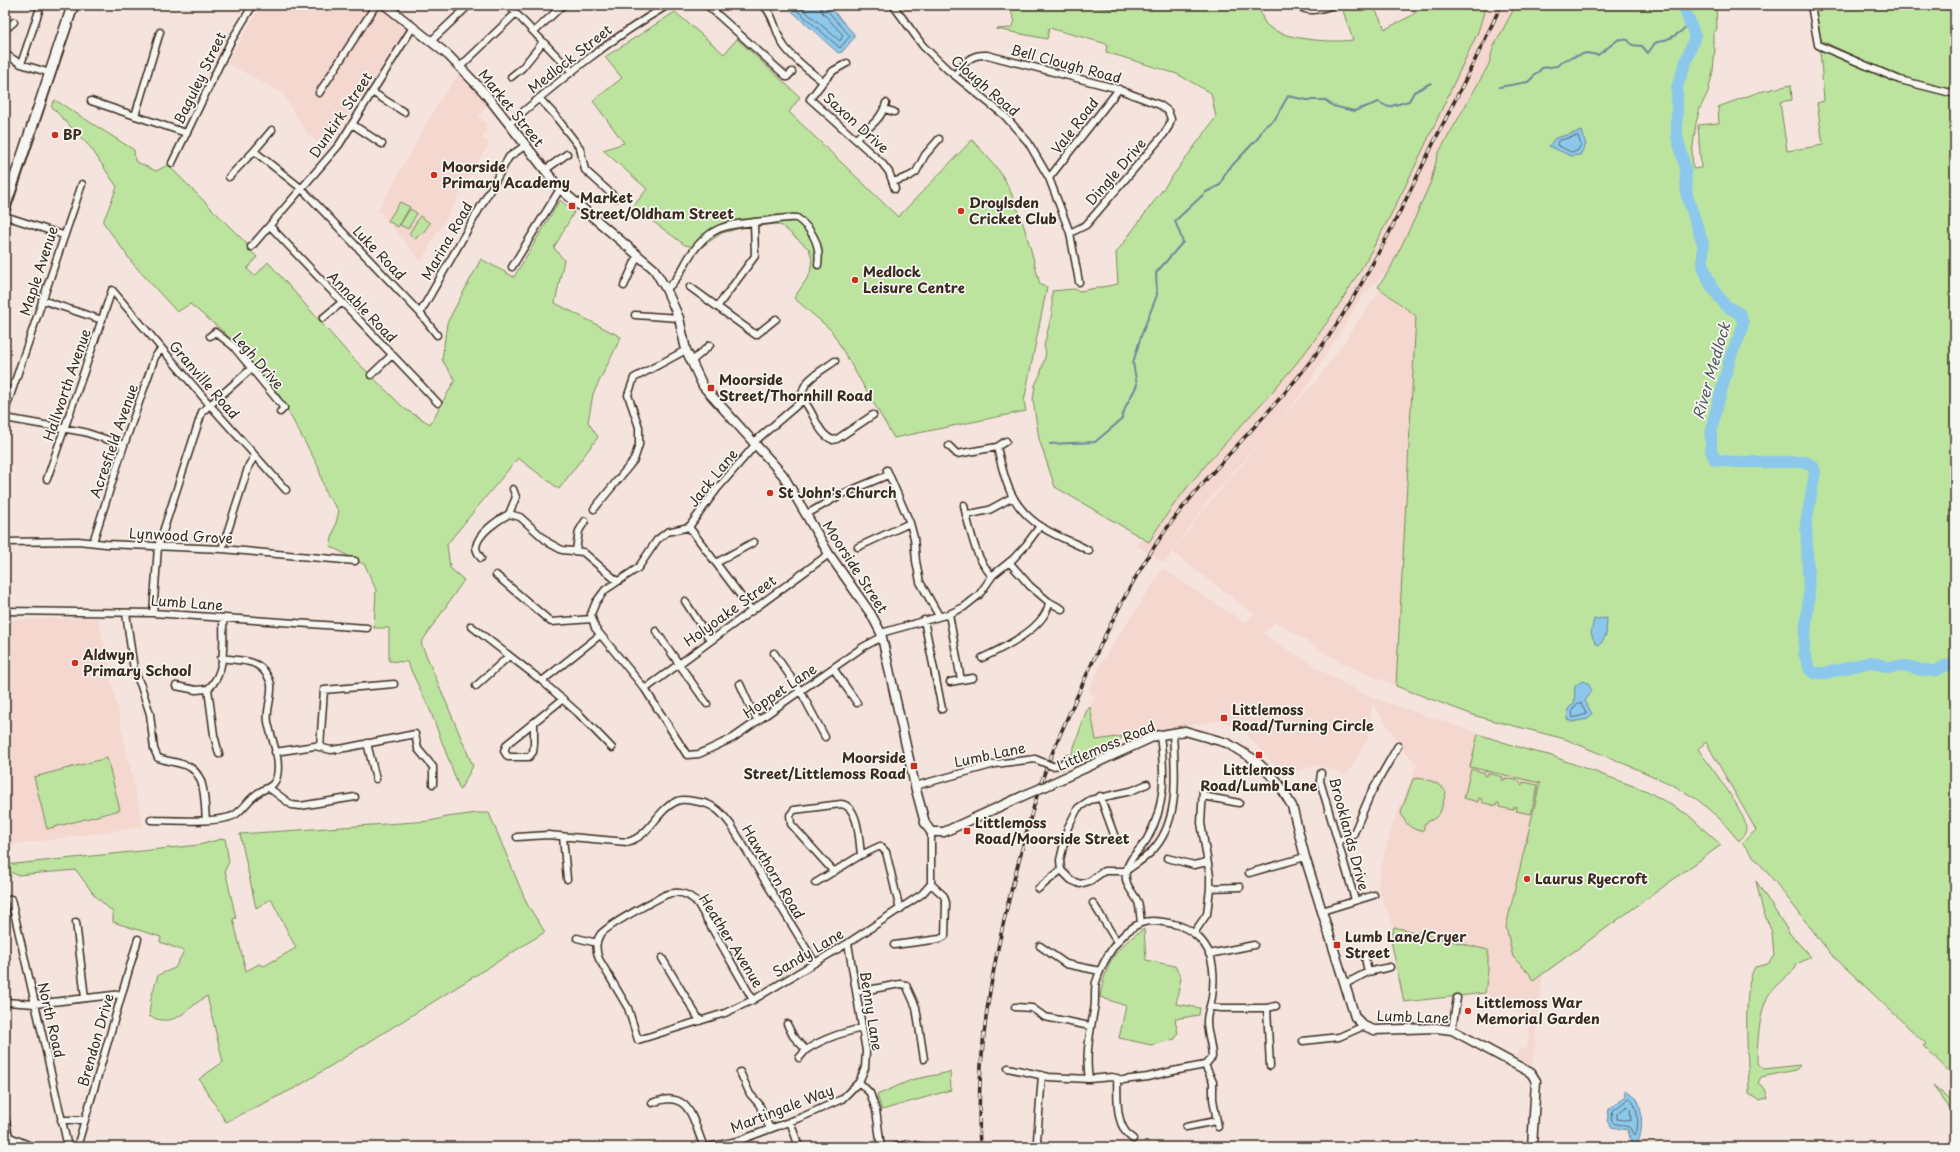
<svg xmlns="http://www.w3.org/2000/svg" width="1960" height="1152" viewBox="0 0 1960 1152" font-family="'Playpen Sans',sans-serif">
  <style>
    .built { fill: #f4d7ce }
    .green { fill: #bce49f; stroke: #7c875e }
    .water { fill: #8cc8ec; stroke: #6c899a }
    .lines { fill: none; stroke-linecap: round; stroke-linejoin: round }
    .shore { stroke: #5b6970; stroke-width: 1 }
    .stream { stroke: #6c899a; stroke-width: 2 }
    .river { stroke: #8cc8ec; stroke-width: 12 }
    .minor-casing { stroke: #3b2a1e; stroke-width: 9 }
    .tertiary-casing { stroke: #3b2a1e; stroke-width: 11 }
    .primary-casing { stroke: #3b2a1e; stroke-width: 13 }
    .minor { stroke: #f6f6f2; stroke-width: 6 }
    .tertiary { stroke: #f6f6f2; stroke-width: 8 }
    .primary { stroke: #f6f6f2; stroke-width: 10 }
    .tram { stroke: #3b2a1e; stroke-width: 1 }
    .rail-casing { stroke: #3b2a1e; stroke-width: 3.5 }
    .rail { stroke: #f6f6f2; stroke-width: 2; stroke-dasharray: 6; stroke-linecap: butt }
    .minor-bridge-casing { stroke: #3b2a1e; stroke-width: 9; stroke-linecap: butt }
    .tertiary-bridge-casing { stroke: #3b2a1e; stroke-width: 11; stroke-linecap: butt }
    .minor-bridge { stroke: #f6f6f2; stroke-width: 6 }
    .tertiary-bridge { stroke: #f6f6f2; stroke-width: 8 }
    .poi-dot { fill: #c8321e; stroke: #f6f6f2; stroke-width: 1.5 }
    .labels { text-anchor: middle; stroke-width: 3.5; stroke-linejoin: round; paint-order: stroke }
    .street-label { font-size: 14px; fill: #3b2a1e; stroke: #f6f6f2 }
    .poi-label { font-size: 14px; font-weight: bold; fill: #3b2a1e; stroke: #f6f6f2; text-anchor: start }
    .water-label { font-size: 15px; font-style: italic; fill: #53595c; stroke: #f6f6f2 }
  </style>
  <rect width="100%" height="100%" fill="#f5e4dd"/>
  <filter id="ink" filterUnits="userSpaceOnUse"><feTurbulence type="fractalNoise" baseFrequency=".025" numOctaves="2"/><feDisplacementMap in="SourceGraphic" scale="8" xChannelSelector="R" yChannelSelector="G"/><feConvolveMatrix kernelMatrix="1 2 1 2 8 2 1 2 1" color-interpolation-filters="sRGB"/></filter>
  <g filter="url(#ink)">
    <path class="built" d="M261,5h120l26,23 -81,121 -19,-16 -25,-40 -55,-30z
      M1486,5h30l-23,43 -4,16 -6,11 -45,79 -7,27 -16,37 -25,51 -27,26 -60,97 -26,31 39,-41 64,-92 36,26 -20,370 -52,-22 -68,-42 -13,12 76,47 34,17 158,53 18,4 98,36 40,23 34,31 -178,130 -11,91 -17,-10 5,-8 4,2 5,-11 2,-20 -46,-26 3,-22v-21l-94,-23 -16,-40 2,-16 12,-45 25,-62 -13,-13 -32,-49 -4,36 -21,37 -28,-10 -36,10 -39,-44 -24,-11 -124,21 -6,-34 5,-9 -6,-8 16,-34 58,-87 82,54 9,-9 -81,-61 30,-43 73,-85 -68,75 -43,63 -29,-18 179,-205 32,-45 9,-14 122,-249z
      M459,74l30,29 -11,13 9,8 -4,3 4,4 -5,6 7,6 -68,118 -43,-51 60,-106z
      M98,618l45,209 -138,19v-226z"/>
    <path class="green" d="M1008,5h59l60,5 32,-5h99c2,5 4,13 7,18 13,17 68,20 88,17l-11,-32 7,-3h24l12,24 26,-13 13,-11h62l-8,27c-50,104 -94,213 -162,306 -52,71 -122,128 -167,204l-94,-55 -16,-48 -6,-39 2,-15 5,-10 6,-22 -2,-7 8,-33v-22l22,-2 6,2 38,-7 -2,-31 100,-136 -5,-24 -34,-19 -71,-22 1,-8 -58,-16 -2,11 -51,-10 15,-1 4,-7z
      M1516,5h200l1,24 -4,5v10l2,5 -2,22 -5,21 -8,16 -4,15 -4,31 1,15 8,-1 -3,-43 21,-2 -1,-16 41,-15 32,-7 1,15 -12,2 7,49 36,-6 -6,-42 7,-2 -4,-52 135,47v981l-32,-31 3,-2 -96,-91 -54,-70 -34,-40 14,-13 -50,-88 -8,7c11,16 47,61 48,79 0,6 -4,9 -7,13l-18,-21 -23,-20 -25,-15 -34,-15 -74,-31 -89,-23 -80,-30 20,-370 -38,-29 12,-18 25,-51 16,-37 7,-27 45,-79 6,-11 4,-16z
      M1814,5h141v89l-63,-20 -74,-35z
      M675,12l49,42 13,-15 63,58 -11,15 109,105 74,-77c11,12 25,26 33,40 17,33 26,69 35,105l7,2 -23,114 2,10 -132,27 -63,-108 -37,-32 16,-24 2,-15 -3,-10 -27,-23 -6,-2 -35,4 -19,5 -22,15 -15,-3 -52,-38 14,-18 -44,-39 21,-7 -31,-42 29,-23 -17,-21z
      M55,100l79,50 1,11 21,10 12,-6 79,79 1,4 9,9 -10,12 8,7 13,-14 80,91 57,56 25,15 25,-44 -13,-20 5,-37 34,-64 33,18 46,-77 14,12 -20,36 10,12 -9,43 66,34 -28,57 -5,28 10,15 -39,52 -41,-31 -71,86 3,24 14,12 -43,63 52,123 -13,24 -30,-80 -23,-48 -18,-1v-33h-15l2,-38 -11,-25 -35,-19 9,-35 -13,-17 -8,-28 -39,-71 -55,-63 -34,-28 -13,8 -43,-47 -31,-43 14,-35 -26,-39 -40,-42z
      M400,202l10,5 -12,20 -10,-6z
      M410,209l7,4 -9,16 -8,-4z
      M420,216l10,7 -7,10 -4,1 -3,5 -7,-5z
      M1090,707l6,33 28,-4c-13,13 -34,24 -53,24v-4l15,-44z
      M1478,734l53,17 18,4 98,36 40,23 34,31 -188,136 -4,-8 -16,-16 -7,-30 34,-144 -70,-16z
      M107,758l13,52 -73,19 -13,-52z
      M1471,769l14,4v3h2l1,-3 15,4 -1,3h3v-2l15,3v3l2,1 1,-3 15,3 -7,29 -15,-3 1,-4h-3l-1,3 -14,-3v-4h-2l-1,3 -15,-4 1,-3 -3,-1 -1,4 -14,-4z
      M1418,778c11,2 21,4 28,14l-6,21 -5,5 -11,6v5l-2,2c-11,-1 -18,-8 -21,-19l12,-33z
      M477,813h12l38,91 18,28 -248,155 -71,35 -27,-43 24,-17 -16,-66c-22,13 -31,33 -58,20l2,-18 7,-23 17,-7 9,-17 -24,-9 1,-5 -48,-15v-10l-18,-16 -19,-26 -59,5 -12,-6v-4l194,-20 26,-7 4,24 -4,8 11,48 -3,1 13,52 13,-7 5,2 32,-18 -25,-49 -15,9 -16,-74 190,-13 17,-4z
      M1756,881l34,53 21,23 -14,7 -2,5c-9,8 -21,17 -27,27 -9,17 -11,48 -11,68l7,5 36,-4 -4,5 -35,7 -3,6 7,6 3,9 -10,2 -9,-6c0,-28 -8,-105 6,-127l13,-3 6,-8 -2,-24 -9,-21z
      M1394,927l94,23v21l-3,22 -81,9 -13,-62z
      M1144,929l2,31 29,6 6,12 -5,26 24,4 -1,7 -24,4 3,15 -3,5 -24,6 -32,-7 7,-32 -26,-9c6,-35 15,-49 44,-68z
      M950,1072l1,18 -69,20 -5,-15 34,-15z
      M1933,1085l22,19v12z"/>
    <path class="water" d="M785,5h43l26,29v4l-12,14 -4,1z
      M1582,131l4,14 -6,10 -9,1 -22,-10 6,-8z
      M1607,618l-1,17 -6,10 -5,-2 -4,-10 3,-14z
      M1582,681l6,2 4,8 -7,10 7,13 -4,5 -16,3 -5,-3 1,-10 6,-6 1,-17z
      M1625,1090c3,2 8,4 11,7 8,11 7,39 0,50h-4l-4,-17 -17,-3 -4,-6 2,-12 17,-13z"/>
    <g class="lines">
      <path class="shore" d="M791,5l49,43 10,-12 -24,-27 -1,-4
        M798,5l42,36 3,-6 -21,-23 -2,-7
        M1578,136l3,9 -4,6 -6,1 -14,-7 1,-4z
        M1578,703h3l6,11 -14,4 -1,-7z
        M1630,1098c8,5 10,30 5,37l-6,-8 -16,-4 -2,-4 2,-8z
        M1628,1106l2,2 1,13 -14,-2v-5z"/>
      <path class="stream" d="M1499,87l29,-5 14,-14 15,-2 7,-6 22,-7 12,2 21,-16 9,1 4,5 10,1 6,7 7,-10c15,-4 25,-8 35,-21
        M1050,444l45,-2 26,-22 5,-14 11,-21 -4,-22 8,-27 16,-41 -1,-22 27,-31 -8,-21 31,-29 14,-7 6,-13 32,-34 6,-11 11,-8 13,-23 19,4h18l8,6 21,5 25,-9 9,5 21,-6 5,-9 17,-9"/>
      <path class="river" d="M1683,5l12,31 -18,51v49l8,31 2,29 16,48v22l8,20 14,19 15,9 3,8 -2,11 -10,22 -17,63 -3,16v17l4,9 21,2h69c6,2 9,4 10,10l-9,52 3,70 -5,51v8l6,17 5,3h11l45,-11 17,5 20,-1 17,5h10l10,-5 10,-2"/>
      <g class="minor-casing">
        <path id="minor" d="M456,5l6,7
          M508,5l64,67
          M707,5l80,72 5,-5
          M763,5c12,11 12,28 21,41 10,14 26,25 39,36l-13,17 72,64 7,9 6,17
          M893,5l30,41 25,24 57,46 23,26 21,36 21,55 9,49
          M1298,5c10,9 24,4 34,0
          M1811,5l7,40 82,35 55,14
          M5,30l9,-8
          M534,32l29,-27
          M431,41l38,-36
          M5,54l16,10 29,9
          M21,64l20,-59
          M460,67l56,-54
          M955,75c10,-12 14,-21 32,-20l128,33 45,17 8,6 3,8 -2,7 -5,8 -78,91 -16,8
          M511,77l11,-9 21,-26
          M823,82l10,-11 14,-8
          M372,92l32,20
          M319,93l57,-88
          M539,98l14,15 27,35 5,22 31,28
          M91,101l95,32
          M885,109l9,3
          M135,116l25,-84
          M510,123c50,-43 101,-85 158,-118
          M352,124l30,20
          M856,139c12,-12 25,-18 30,-36
          M254,151l18,-21
          M172,163l59,-122 22,-36
          M545,170l22,-16
          M229,177l25,-26 48,38 118,124 17,22
          M1049,178l70,-89
          M893,182l17,-6 6,-4 9,-17 14,-16
          M5,216l58,19
          M270,226l168,177
          M251,247l88,-102 74,-118
          M512,267l48,-78
          M624,286l14,-31
          M690,287l66,48 20,-16
          M666,289c12,-8 17,-23 25,-35 22,-31 38,-29 73,-33 11,-1 22,-4 33,-3 16,12 24,27 21,47
          M42,300l60,20
          M717,307l38,-51 -1,-34
          M420,313l89,-156 17,-12
          M635,315l44,3
          M323,318l18,-15
          M210,336l5,-4 18,14 51,62 -4,4
          M691,362l19,-17
          M371,375l21,-20
          M803,400c11,11 14,34 30,40l4,-1 36,-24
          M5,411l77,-227
          M5,418l79,14 40,13
          M753,443l50,-43c-5,-19 19,-29 32,-39
          M949,446l8,8 40,-7 9,-6
          M997,447c8,35 14,62 48,82 14,9 30,13 44,22
          M887,470l23,53 4,15 2,23 4,21 19,34
          M47,479l65,-189 97,114 77,86
          M964,505l2,10
          M594,509l40,-49 5,-15v-18l-11,-32 6,-17 52,-28
          M509,514l7,-17 -3,-8
          M807,514l35,-20 46,-19
          M689,527l-22,5 -10,8 -19,28 -33,22 -9,12 -5,12 4,14 50,61 42,66 12,-1 34,-16 130,-91 19,-10
          M689,527l28,-38 38,-44
          M689,527l63,84
          M5,542l73,-1 28,3 116,5 133,12
          M93,542l31,-97 31,-88 6,-8
          M858,547l52,-24
          M222,549l27,-84 6,-9
          M576,550l3,-19 6,-10
          M481,558c-2,-3 -5,-7 -5,-11 2,-14 22,-27 33,-33l11,3 29,26 13,7 21,2 34,29
          M716,563l38,-21
          M496,575l55,47 41,-3
          M992,576c-17,-19 -19,-37 -26,-61l23,-5 24,-13
          M685,601l25,39
          M1049,602l13,7
          M5,611l148,2 214,15
          M126,613l8,57 7,16 9,28 4,35 4,9c9,3 18,4 27,7 22,7 19,37 21,55
          M153,613l5,-66 44,-135 50,-44
          M949,614l12,66 12,-2
          M924,620l18,89
          M471,626l71,55 37,33 33,34
          M656,631l51,73
          M881,633l68,-19 15,-7 15,-12 14,-20 20,-16 13,-14 14,-19
          M774,653l27,39 24,45
          M982,658c22,-10 65,-31 67,-56l-19,-16 -21,-24
          M833,668l24,35
          M542,681l58,-46
          M950,682l11,-2
          M740,684l9,20 9,17
          M176,686l20,4 12,-1
          M476,686l33,-30
          M645,689l184,-135
          M534,723v21l-1,8 -4,5h-21l-4,-6 3,-7 56,-45
          M367,743l9,36
          M320,747l4,-57 70,-6
          M275,752l40,-6 16,4 14,-2 70,-14 3,15 15,18v17
          M219,754l-5,-19 -6,-46c19,-16 15,-48 15,-71
          M1052,766l9,-1 6,-6
          M1321,773l-1,8 35,119
          M915,786l80,-22 40,-5
          M269,788l23,17 8,1 55,-9
          M1100,796l16,44
          M1203,796l36,7
          M151,820c18,0 72,4 85,-6 8,-6 13,-15 22,-21 7,-5 17,-6 19,-17 4,-18 -6,-37 -9,-54 -2,-11 3,-21 3,-33 1,-5 -1,-9 -4,-14 -10,-17 -28,-14 -46,-17
          M517,837l31,-2 79,7c24,-6 29,-32 50,-41 6,-3 15,0 22,1 15,2 23,11 32,23l84,138
          M563,837l4,42
          M1338,841l15,-6 18,-42 27,-47
          M1167,858l27,7 13,-3
          M1126,871h-22l-14,10 -10,3 -9,-4 -10,-10 -1,-10 8,-33 10,-19 12,-8 41,-9 16,-7
          M1126,871c8,-6 18,-12 25,-19 30,-30 24,-80 22,-119
          M834,872l-43,-48 -1,-9 4,-5 47,-6c18,2 18,36 20,51
          M1249,873l56,-16
          M815,883l46,-28 19,-9 6,6 14,58
          M1210,888l30,-1
          M1038,889l23,-19
          M11,899l57,248
          M1093,903l24,39
          M1322,911l52,-16
          M76,922l9,76
          M1141,923c-1,-6 -1,-15 -3,-21 -5,-11 -14,-16 -12,-30 3,-15 14,-21 21,-33 19,-33 18,-66 13,-103
          M1194,933l13,-19 3,-26v-12l-9,-53 2,-34
          M577,938l20,5
          M848,943l18,108 -1,17 -6,14 11,11 6,17 5,37
          M894,945l46,-6 5,-3 1,-33 -2,-7 -13,-12
          M1040,946l26,18 34,7
          M1364,953l4,19
          M1209,954l45,-9
          M662,958l38,63
          M1345,984l23,-12 22,-5
          M857,992l43,-8 6,1 10,22 8,52
          M753,1000l-55,-96c-9,-11 -21,-14 -33,-9 -13,7 -58,30 -65,40 -5,7 -4,16 -1,24l29,49 10,32 87,-27 28,-13 95,-57 74,-49 9,-10v-52
          M5,1002l30,2 87,-10
          M1015,1007l17,1 13,9 45,9
          M1210,1007l12,1h45l3,58
          M1267,1008l9,-2
          M787,1024l6,12 13,14c18,-12 36,-17 56,-22
          M1452,1030l5,-32
          M1303,1041l36,-4 25,-11
          M799,1058l7,-8
          M1205,1065l8,17v17l5,28
          M1008,1068l41,9 40,2 23,-2 11,3 25,-3 25,-6 32,-6 7,-8c0,-12 -5,-24 -5,-36 0,-8 4,-16 5,-24 2,-13 2,-30 -2,-42 -6,-16 -20,-27 -36,-31 -10,-2 -23,-5 -33,-1 -22,9 -38,37 -45,59 -2,9 0,19 -2,28 -4,23 -9,45 -5,69
          M740,1072l10,22 9,10 11,25
          M1117,1078c1,20 -3,48 16,61
          M652,1103c38,-15 40,16 52,44
          M5,1117l4,19
          M61,1120h24
          M790,1121l9,26
          M1186,1127l30,-6
          M5,1135l28,12
          M77,1147l61,-208
          M708,1147l30,-6 64,-24 40,-18 17,-17
          M895,1147l14,-3 13,3
          M1040,1147l-3,-7 5,-65"/>
      </g>
      <g class="tertiary-casing">
        <path id="tertiary" d="M385,5l63,50 36,37 76,97 94,80 12,20 13,29 7,32 17,36 80,89 46,79 42,60 10,19 34,153 10,37 6,9h13l83,-38
          M1046,786l109,-50 30,-5 42,12 28,17 22,21 15,25 13,51 50,160 9,9 10,4 62,-2 16,2 79,43 5,8 -4,66"/>
      </g>
      <g class="primary-casing">
        <path id="primary" d="M5,208l68,-203"/>
      </g>
      <use href="#minor" class="minor"/>
      <use href="#tertiary" class="tertiary"/>
      <use href="#primary" class="primary"/>
      <path class="tram" d="M5,223l74,-218"/>
      <g class="rail-casing">
        <path id="rail" d="M980,1147c-5,-95 13,-188 37,-279 9,-34 17,-67 29,-99 12,-32 27,-63 41,-95 23,-50 48,-101 80,-146 50,-68 115,-123 162,-192 41,-61 72,-126 104,-192 23,-46 47,-92 68,-139"/>
      </g>
      <use href="#rail" class="rail"/>
      <g class="minor-bridge-casing">
        <path id="minor-bridge" d="M1035,759l17,7"/>
      </g>
      <g class="tertiary-bridge-casing">
        <path id="tertiary-bridge" d="M1027,794l19,-8"/>
      </g>
      <use href="#minor-bridge" class="minor-bridge"/>
      <use href="#tertiary-bridge" class="tertiary-bridge"/>
    </g>
  </g>
  <g class="poi-dot">
    <circle cx="55" cy="135" r="4"/>
    <circle cx="434" cy="175" r="4"/>
    <rect x="568" y="202" width="8" height="8" rx="2"/>
    <circle cx="961" cy="211" r="4"/>
    <circle cx="855" cy="280" r="4"/>
    <rect x="707" y="384" width="8" height="8" rx="2"/>
    <circle cx="770" cy="493" r="4"/>
    <circle cx="75" cy="663" r="4"/>
    <rect x="1220" y="714" width="8" height="8" rx="2"/>
    <rect x="1255" y="751" width="8" height="8" rx="2"/>
    <rect x="910" y="762" width="8" height="8" rx="2"/>
    <rect x="963" y="827" width="8" height="8" rx="2"/>
    <circle cx="1527" cy="879" r="4"/>
    <rect x="1333" y="941" width="8" height="8" rx="2"/>
    <circle cx="1468" cy="1011" r="4"/>
  </g>
  <g class="labels">
    <g class="street-label">
      <text transform="translate(570 59) rotate(-38)" y="5">Medlock Street</text>
      <text transform="translate(1066 64) rotate(15)" y="5">Bell Clough Road</text>
      <text transform="translate(200 78) rotate(-64)" y="5">Baguley Street</text>
      <text transform="translate(985 86) rotate(41)" y="5">Clough Road</text>
      <text transform="translate(511 108) rotate(51)" y="5">Market Street</text>
      <text transform="translate(341 115) rotate(-56)" y="5">Dunkirk Street</text>
      <text transform="translate(856 123) rotate(42)" y="5">Saxon Drive</text>
      <text transform="translate(1075 126) rotate(-52)" y="5">Vale Road</text>
      <text transform="translate(1116 172) rotate(-49)" y="5">Dingle Drive</text>
      <text transform="translate(447 241) rotate(-60)" y="5">Marina Road</text>
      <text transform="translate(379 253) rotate(46)" y="5">Luke Road</text>
      <text transform="translate(39 271) rotate(-72)" y="5">Maple Avenue</text>
      <text transform="translate(362 307) rotate(46)" y="5">Annable Road</text>
      <text transform="translate(258 361) rotate(49)" y="5">Legh Drive</text>
      <text transform="translate(204 380) rotate(49)" y="5">Granville Road</text>
      <text transform="translate(67 385) rotate(-71)" y="5">Hallworth Avenue</text>
      <text transform="translate(114 441) rotate(-71)" y="5">Acresfield Avenue</text>
      <text transform="translate(713 478) rotate(-51)" y="5">Jack Lane</text>
      <text transform="translate(181 536) rotate(3)" y="5">Lynwood Grove</text>
      <text transform="translate(855 567) rotate(57)" y="5">Moorside Street</text>
      <text transform="translate(187 603) rotate(4)" y="5">Lumb Lane</text>
      <text transform="translate(730 611) rotate(-36)" y="5">Holyoake Street</text>
      <text transform="translate(780 691) rotate(-34)" y="5">Hoppet Lane</text>
      <text transform="translate(1106 746) rotate(-23)" y="5">Littlemoss Road</text>
      <text transform="translate(990 755) rotate(-12)" y="5">Lumb Lane</text>
      <text transform="translate(1349 834) rotate(75)" y="5">Brooklands Drive</text>
      <text transform="translate(773 872) rotate(59)" y="5">Hawthorn Road</text>
      <text transform="translate(731 941) rotate(58)" y="5">Heather Avenue</text>
      <text transform="translate(808 953) rotate(-31)" y="5">Sandy Lane</text>
      <text transform="translate(871 1011) rotate(81)" y="5">Benny Lane</text>
      <text transform="translate(1413 1017) rotate(2)" y="5">Lumb Lane</text>
      <text transform="translate(51 1020) rotate(77)" y="5">North Road</text>
      <text transform="translate(96 1040) rotate(-74)" y="5">Brendon Drive</text>
      <text transform="translate(782 1109) rotate(-21)" y="5">Martingale Way</text>
    </g>
    <g class="poi-label">
      <text x="63" y="140">BP</text>
      <text x="442" y="172">Moorside<tspan x="442" dy="16">Primary Academy</tspan></text>
      <text x="580" y="203">Market<tspan x="580" dy="16">Street/Oldham Street</tspan></text>
      <text x="969" y="208">Droylsden<tspan x="969" dy="16">Cricket Club</tspan></text>
      <text x="863" y="277">Medlock<tspan x="863" dy="16">Leisure Centre</tspan></text>
      <text x="719" y="385">Moorside<tspan x="719" dy="16">Street/Thornhill Road</tspan></text>
      <text x="778" y="498">St John's Church</text>
      <text x="83" y="660">Aldwyn<tspan x="83" dy="16">Primary School</tspan></text>
      <text x="1232" y="715">Littlemoss<tspan x="1232" dy="16">Road/Turning Circle</tspan></text>
      <text x="906" y="763" text-anchor="end">Moorside<tspan x="906" dy="16">Street/Littlemoss Road</tspan></text>
      <text x="1259" y="775" text-anchor="middle">Littlemoss<tspan x="1259" dy="16">Road/Lumb Lane</tspan></text>
      <text x="975" y="828">Littlemoss<tspan x="975" dy="16">Road/Moorside Street</tspan></text>
      <text x="1535" y="884">Laurus Ryecroft</text>
      <text x="1345" y="942">Lumb Lane/Cryer<tspan x="1345" dy="16">Street</tspan></text>
      <text x="1476" y="1008">Littlemoss War<tspan x="1476" dy="16">Memorial Garden</tspan></text>
    </g>
    <g class="water-label">
      <text transform="translate(1712 371) rotate(-74)" y="5">River Medlock</text>
    </g>
  </g>
  <rect width="1960" height="1152" fill="none" stroke="#f6f6f2" stroke-width="20"/>
  <rect x="10" y="10" width="1940" height="1132" fill="none" stroke="#3b2a1e" stroke-width="1.5" filter="url(#ink)"/>
</svg>
